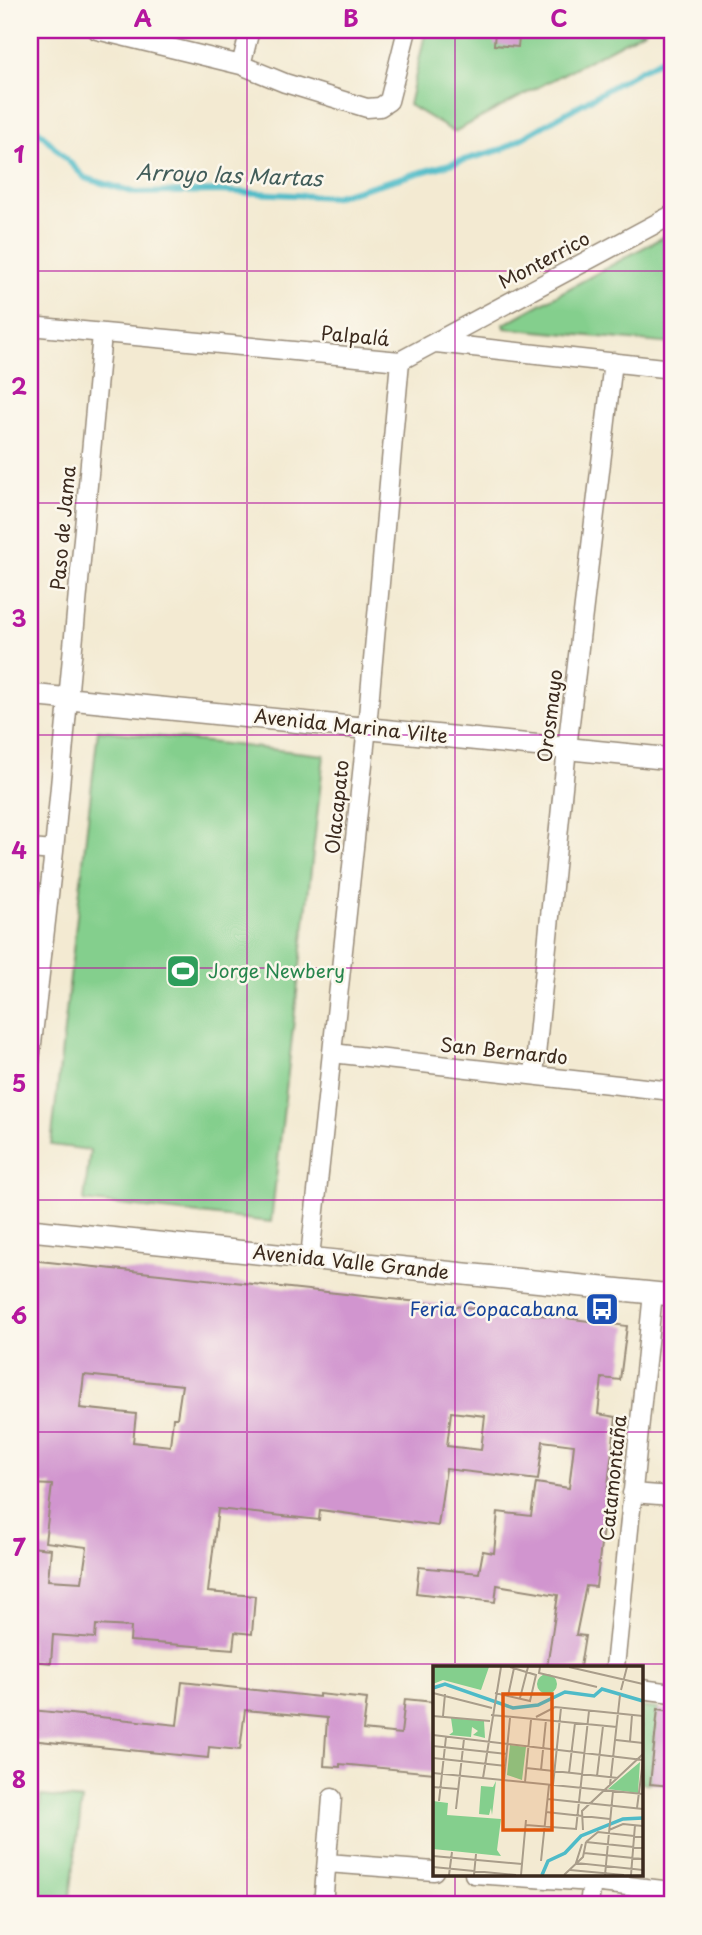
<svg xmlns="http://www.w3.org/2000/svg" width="702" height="1935" viewBox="0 0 702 1935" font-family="'Playpen Sans',sans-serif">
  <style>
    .green { fill: #84cf8d; stroke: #607c56; stroke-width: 2 }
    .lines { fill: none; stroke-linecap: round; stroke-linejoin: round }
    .stream { stroke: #4ebbc8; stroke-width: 6 }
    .building { fill: #d195cf; fill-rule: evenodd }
    .minor-casing { stroke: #978a78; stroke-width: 21 }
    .tertiary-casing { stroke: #978a78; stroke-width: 24 }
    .minor { stroke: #fff; stroke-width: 18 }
    .tertiary { stroke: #fff; stroke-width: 21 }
    .grid { fill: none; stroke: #b5179e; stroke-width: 2; stroke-opacity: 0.55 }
    .labels { text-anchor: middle; stroke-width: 5; stroke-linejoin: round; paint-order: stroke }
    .street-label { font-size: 19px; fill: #3b2a1e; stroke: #fbf7ec }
    .leisure-label { font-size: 19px; fill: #27864d; stroke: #fbf7ec; text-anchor: start }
    .transit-label { font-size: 19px; fill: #164399; stroke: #fbf7ec; text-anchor: end }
    .water-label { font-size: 21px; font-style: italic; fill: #425d5a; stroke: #fbf7ec }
    .inset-river { fill: none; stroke: #4ebbc8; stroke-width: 3.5 }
    .inset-road { fill: none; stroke: #a99d8a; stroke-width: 2 }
    .view { fill: #df570d; fill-opacity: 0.15; stroke: #df570d; stroke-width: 3.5 }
    .inset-edge { fill: none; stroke: #3b2a1e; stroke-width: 3.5 }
    .neatline { fill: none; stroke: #b5179e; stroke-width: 2.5 }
    .grid-label { font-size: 23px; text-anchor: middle; font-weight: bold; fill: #b5179e }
  </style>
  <rect width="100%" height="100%" fill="#fbf7ec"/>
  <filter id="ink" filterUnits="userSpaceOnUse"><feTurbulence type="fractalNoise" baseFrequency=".0143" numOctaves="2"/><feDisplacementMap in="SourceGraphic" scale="14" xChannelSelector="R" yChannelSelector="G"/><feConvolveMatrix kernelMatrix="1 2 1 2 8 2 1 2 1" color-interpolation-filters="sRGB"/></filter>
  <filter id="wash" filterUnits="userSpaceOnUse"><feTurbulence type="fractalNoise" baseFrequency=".00686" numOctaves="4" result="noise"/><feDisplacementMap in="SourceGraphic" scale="28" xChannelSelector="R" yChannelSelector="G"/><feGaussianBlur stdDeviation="1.57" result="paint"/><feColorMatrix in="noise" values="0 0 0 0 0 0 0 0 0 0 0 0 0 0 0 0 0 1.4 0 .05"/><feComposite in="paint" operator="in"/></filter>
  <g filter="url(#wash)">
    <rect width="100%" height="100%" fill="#f3ead2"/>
    <path class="green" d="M426,30h220l-192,102 -45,-27z
      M672,232v112l-167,-16 -1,-4z
      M98,730l226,25 -53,467 -187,-21 6,-51 -39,-5z
      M641,1707l17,2 -8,75 -9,-1z
      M41,1796l41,4 -13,105h-39v-29h4z"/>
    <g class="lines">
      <path class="stream" d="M30,122l55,56 51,15 81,-2 116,6 170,-48 136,-78 33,-17"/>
    </g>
    <g id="blocks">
      <path class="building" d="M495,30h25l-2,17 -24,-2z
        M30,1260l528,57 69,9 -7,54 -18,-2 -4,36 18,3 -20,170 -10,-1 -10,49 9,1 -5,31h-33l11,-72 -61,-10 -2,17 -79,-9 3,-26 60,6 4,-22 11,2 4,-41 33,4 5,-33 33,5 5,-43 -31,-4 -5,39 -92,-11 -8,57 -118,-16 -1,10 -101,-11 -10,83 47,4 -3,38 -17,-2 -2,17 -103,-8 1,-14 -35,-2 -1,13 -42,-3 -2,28 -21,-2v-114l21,2 -3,31 34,2 5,-35 -42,-5 7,-57 -22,-1zM84,1375l98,10 -5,33h-4l-3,28 -37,-4 3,-28 -56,-6zM451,1412l34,4 -4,34 -34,-4z
        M182,1682l137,15v-3l48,5 -4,31 38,4 4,-35 29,3v71l-94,-9v3l-16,-1 3,-48 -82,-8 -5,40 -31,-3 -1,11 -178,-18 2,-30 145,15z
        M658,1709l14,2v75l-22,-2z"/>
    </g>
  </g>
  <g filter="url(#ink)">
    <use href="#blocks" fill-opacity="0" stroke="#978a78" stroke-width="2"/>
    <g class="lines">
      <g class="minor-casing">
        <path id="minor" d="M97,30l144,35 44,18 82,25 13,-1 9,-6 18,-71
          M241,65l9,-35
          M30,326l370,35 272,-146
          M436,343l236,26
          M30,849l24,2
          M332,1053l340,38
          M30,1061l24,-210 48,-517
          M534,1075l33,-327 46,-386
          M310,1257l57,-530 33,-366
          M632,1493l40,3
          M615,1667l38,-374
          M641,1689l31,4
          M327,1863l107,8
          M474,1874l118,8 80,9
          M323,1905l9,-107
          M589,1905l4,-31"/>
      </g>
      <g class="tertiary-casing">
        <path id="tertiary" d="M30,695l642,64
          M30,1230l642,65"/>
      </g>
      <use href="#minor" class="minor"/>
      <use href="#tertiary" class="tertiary"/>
    </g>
  </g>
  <path class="grid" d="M247,30v1875M455,30v1637M30,271h642M30,503h642M30,735h642M30,968h642M30,1200h642M30,1432h642M30,1664h642M455,1874v31"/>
  <defs>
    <g id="stadium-square" transform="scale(1.75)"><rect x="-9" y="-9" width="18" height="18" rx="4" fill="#2e9e5b" stroke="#fbf7ec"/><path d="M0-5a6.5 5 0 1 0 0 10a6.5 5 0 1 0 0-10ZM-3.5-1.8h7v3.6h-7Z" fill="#fff"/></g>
    <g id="bus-square" transform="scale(1.75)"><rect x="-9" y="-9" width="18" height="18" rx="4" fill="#1a4fb4" stroke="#fbf7ec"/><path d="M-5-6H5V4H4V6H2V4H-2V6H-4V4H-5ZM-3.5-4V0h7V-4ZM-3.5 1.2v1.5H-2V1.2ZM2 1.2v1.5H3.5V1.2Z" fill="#fff"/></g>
  </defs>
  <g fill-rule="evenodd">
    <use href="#stadium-square" x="183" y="971"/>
    <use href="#bus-square" x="602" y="1309"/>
  </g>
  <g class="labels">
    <g class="street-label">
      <text transform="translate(544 260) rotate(-28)" y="7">Monterrico</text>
      <text transform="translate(355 336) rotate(5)" y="7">Palpalá</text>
      <text transform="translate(63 528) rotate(-85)" y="7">Paso de Jama</text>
      <text transform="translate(550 716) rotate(-83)" y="7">Orosmayo</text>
      <text transform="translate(351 726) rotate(6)" y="7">Avenida Marina Vilte</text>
      <text transform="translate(337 807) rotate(-84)" y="7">Olacapato</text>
      <text transform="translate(504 1051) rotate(6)" y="7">San Bernardo</text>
      <text transform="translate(351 1262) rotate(6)" y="7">Avenida Valle Grande</text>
      <text transform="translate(613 1478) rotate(-84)" y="7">Catamontaña</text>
    </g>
    <g class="leisure-label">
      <text x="208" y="978">Jorge Newbery</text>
    </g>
    <g class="transit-label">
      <text x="578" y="1316">Feria Copacabana</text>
    </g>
    <g class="water-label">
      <text transform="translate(229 176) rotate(2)" y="7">Arroyo las Martas</text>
    </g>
  </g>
  <g transform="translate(433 1666)">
    <rect width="210" height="210" fill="#f3ead2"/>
    <path d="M0,1h56l-8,23 -38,-10 -10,4zM104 18a10 10 0 1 1 20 0a10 10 0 1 1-20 0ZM18,52l33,3 1,17 -12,-3 5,-4 -6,-4 -1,10 -22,-2 4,-3zM77,79l16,2 -4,33 -15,-5zM207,96l-2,31 -30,-4zM63,115l-4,34 -1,-7 -2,7 -10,-1 2,-28 12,1zM0,135l15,2 -1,12 54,4 -4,31 4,6 -68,-7z" fill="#84cf8d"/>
    <path class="inset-river" d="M0,22l12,-4 68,24 25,-3 27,-13 29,4 8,-7 41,12M109,209l6,-14 17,-8 16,-17 42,-17 20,-1"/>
    <path class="inset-road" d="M107,1l-1,6 58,14M136,1l74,17M188,24l6,-23M0,27l59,15M62,27l35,8 6,-26 -26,-8M75,30l6,-28M87,32l8,-31M58,49l126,12M0,50l57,5M10,50l2,-22M103,51l19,-10 88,9M0,69l210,25M183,74l27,3M197,75l2,-26M0,80l74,8M0,92l73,8M93,102l92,10M108,104l5,-50M0,107l210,21M136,107l6,-50M164,110l6,-50M50,112l18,-111M71,114l6,-62M92,116l6,-62M120,119l8,-77M177,119l10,-90M0,121l25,2M115,133l95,10M6,135l7,-64M204,142l6,-47M23,143l8,-70M113,146l64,7M93,159l50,4 13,-118M150,164l-1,-19 61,-57M176,164l14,-6 20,2M153,176l12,-10 45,5M153,176l57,6M149,178l-6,19 67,7M151,187l59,6M0,190l89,8M108,195l8,-76M0,201l83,8M137,204l54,5M16,209l3,-23M41,209l2,-21M88,209l5,-55M131,209l19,-18 3,-15M172,209l8,-84M198,209l4,-50"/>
    <path class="view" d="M70,28h49v136h-49z"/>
    <rect width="210" height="210" class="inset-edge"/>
  </g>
  <rect width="702" height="1935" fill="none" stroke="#fbf7ec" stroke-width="77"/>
  <rect x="38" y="38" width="626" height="1858" class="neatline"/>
  <g class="grid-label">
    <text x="143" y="27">A</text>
    <text x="351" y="27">B</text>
    <text x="559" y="27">C</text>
    <text x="19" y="163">1</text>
    <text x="19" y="395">2</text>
    <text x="19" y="627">3</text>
    <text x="19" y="859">4</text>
    <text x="19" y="1092">5</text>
    <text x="19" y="1324">6</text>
    <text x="19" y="1556">7</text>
    <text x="19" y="1788">8</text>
  </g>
</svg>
